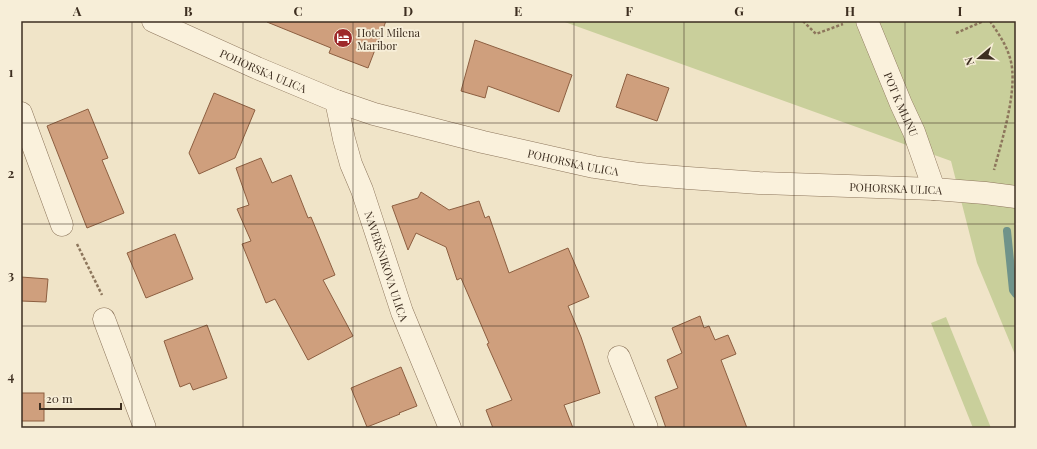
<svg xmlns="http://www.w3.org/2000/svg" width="1037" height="449" font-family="'Playfair Display',serif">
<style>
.green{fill:#c9cf9b}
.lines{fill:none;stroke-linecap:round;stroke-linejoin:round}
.stream{stroke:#6f938a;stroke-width:8}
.building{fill:#cf9f7d;stroke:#8d5f41}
.street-casing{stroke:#8d765c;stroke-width:23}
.path{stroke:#8d765c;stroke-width:2.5;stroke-dasharray:3 2;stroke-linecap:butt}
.street{stroke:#faf1dc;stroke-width:22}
.grid{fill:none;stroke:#3d2e20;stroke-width:1;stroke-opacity:0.55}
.labels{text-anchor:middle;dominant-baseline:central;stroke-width:3.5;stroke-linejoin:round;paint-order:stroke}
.poi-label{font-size:11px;fill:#3d2e20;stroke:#f7eed8;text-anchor:start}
.street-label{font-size:11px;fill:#3d2e20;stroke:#f7eed8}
.neatline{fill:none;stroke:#3d2e20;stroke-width:1.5}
.grid-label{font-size:13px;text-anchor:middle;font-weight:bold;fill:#3d2e20}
</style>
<rect width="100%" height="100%" fill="#f0e4c8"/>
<!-- green -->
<g class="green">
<path d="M562,21H1016V357L977,263L951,161Z"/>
<path d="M946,317L991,428H973L931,323Z"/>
</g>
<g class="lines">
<!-- stream -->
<path class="stream" d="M1007,231L1013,290L1016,294"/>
</g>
<!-- building -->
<g class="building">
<path d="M267,21H386L368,68L329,53L331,48L267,22Z"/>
<path d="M475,40L572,75L559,112L488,86L485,98L461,91Z"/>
<path d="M627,74L669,88L657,121L616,107Z"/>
<path d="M214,93L255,110L235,158L199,174L189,153Z"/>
<path d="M88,109L108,158L102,160L124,213L87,228L47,126Z"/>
<path d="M261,158L272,183L291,175L308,218L311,217L335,275L323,280L353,336L308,360L275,299L266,303L242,244L251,241L237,209L249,205L236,168Z"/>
<path d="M421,192L449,210L479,201L485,218L489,216L509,273L568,248L589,297L568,306L581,337L600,393L564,405L573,428H493L486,410L512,400L487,344L489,343L461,278L457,280L446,247L416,233L408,250L392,206L418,198Z"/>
<path d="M175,234L193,279L146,298L127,253Z"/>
<path d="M21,277L48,279L46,302L21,301Z"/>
<path d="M700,316L704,328L709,326L715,340L728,335L736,354L721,360L747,428H666L655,397L678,388L667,360L682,353L672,328Z"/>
<path d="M207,325L227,378L193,390L190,383L180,387L164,341Z"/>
<path d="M401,367L417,406L399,413L400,414L367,427L351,388Z"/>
<rect x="21" y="393" width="23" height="28"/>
</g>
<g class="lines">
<defs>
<g id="street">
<path id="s1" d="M153,21L257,68L336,101L374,114L483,142L594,167L640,174L688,178L759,183L934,189L985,193L1016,197"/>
<path id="s2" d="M867,21L901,104L914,132L934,189"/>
<path id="s3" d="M336,101L344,139L351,164L362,190L402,312L450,428"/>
<path d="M21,113L62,225"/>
<path d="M104,319L145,428"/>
<path d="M619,357L647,428"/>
</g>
</defs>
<!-- street casing -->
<use href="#street" class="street-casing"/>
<!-- path -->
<g class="path">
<path d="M803,21L816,34L843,24"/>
<path d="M990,21C998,33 1006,44 1010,58C1019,87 1002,140 994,170"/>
<path d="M956,33L984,21"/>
<path d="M77,244L102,295"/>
</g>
<!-- street -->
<use href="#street" class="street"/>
</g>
<!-- grid -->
<path class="grid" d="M132,21V428M243,21V428M353,21V428M463,21V428M574,21V428M684,21V428M794,21V428M905,21V428M21,123H1016M21,224H1016M21,326H1016"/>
<!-- icons -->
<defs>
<symbol id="hotel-disc" viewBox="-11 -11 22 22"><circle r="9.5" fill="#9e2a2b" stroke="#f7eed8"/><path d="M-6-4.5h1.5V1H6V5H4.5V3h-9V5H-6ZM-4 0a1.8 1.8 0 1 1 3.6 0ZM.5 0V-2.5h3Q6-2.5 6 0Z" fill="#fff"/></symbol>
</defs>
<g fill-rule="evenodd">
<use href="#hotel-disc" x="332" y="27" width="22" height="22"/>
</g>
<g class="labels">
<!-- poi labels -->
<g class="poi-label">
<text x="357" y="32">Hotel Milena<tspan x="357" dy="13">Maribor</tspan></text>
</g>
<!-- street labels -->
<g class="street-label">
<text stroke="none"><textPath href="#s1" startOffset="121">POHORSKA ULICA</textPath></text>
<text stroke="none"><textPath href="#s2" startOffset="90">POT K MLINU</textPath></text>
<text stroke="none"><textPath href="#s1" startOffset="445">POHORSKA ULICA</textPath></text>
<text stroke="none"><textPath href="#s1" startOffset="769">POHORSKA ULICA</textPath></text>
<text stroke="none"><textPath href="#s3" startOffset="173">NAVERŠNIKOVA ULICA</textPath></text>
</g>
</g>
<!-- border -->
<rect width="1037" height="449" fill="none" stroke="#f7eed8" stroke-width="44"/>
<!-- north arrow -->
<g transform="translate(979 58) rotate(251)" stroke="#f7eed8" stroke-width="3" paint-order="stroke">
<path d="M0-3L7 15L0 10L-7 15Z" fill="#3d2e20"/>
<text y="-6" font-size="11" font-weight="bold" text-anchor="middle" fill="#3d2e20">N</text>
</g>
<!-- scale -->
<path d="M40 403v6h81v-6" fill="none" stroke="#3d2e20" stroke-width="2"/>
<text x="46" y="403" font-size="12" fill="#3d2e20" stroke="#f7eed8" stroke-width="3" paint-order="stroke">20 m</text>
<rect x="22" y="22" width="993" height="405" class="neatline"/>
<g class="grid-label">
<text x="77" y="16">A</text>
<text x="188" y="16">B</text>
<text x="298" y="16">C</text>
<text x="408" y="16">D</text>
<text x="518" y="16">E</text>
<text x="629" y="16">F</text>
<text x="739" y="16">G</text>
<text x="850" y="16">H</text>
<text x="960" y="16">I</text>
<text x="11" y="77">1</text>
<text x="11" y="178">2</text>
<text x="11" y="280">3</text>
<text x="11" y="381">4</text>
</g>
</svg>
